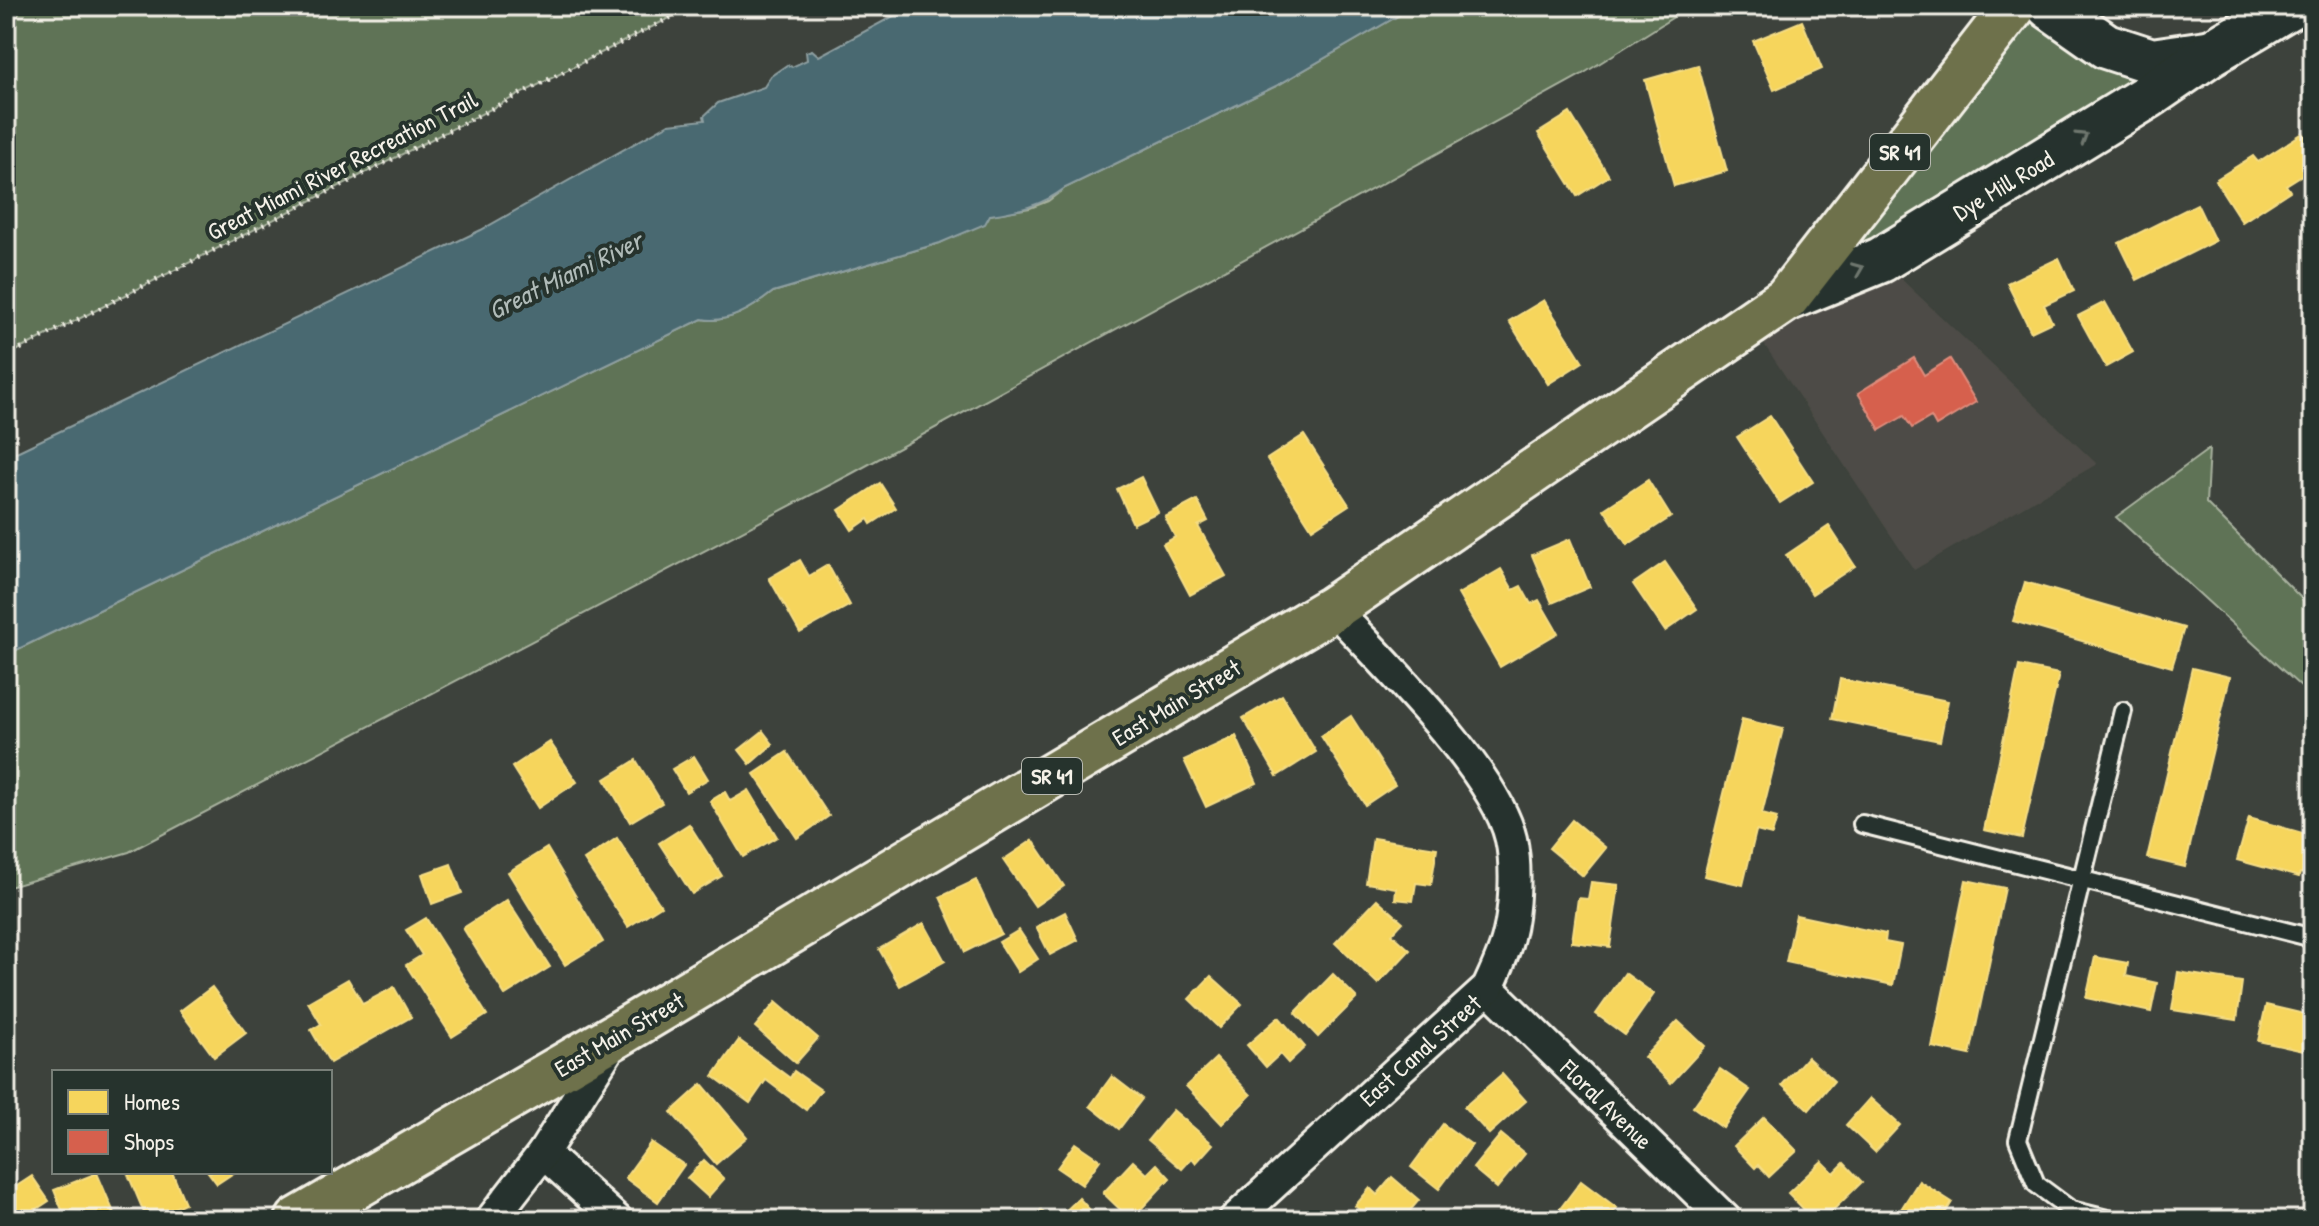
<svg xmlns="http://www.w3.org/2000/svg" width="2319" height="1226" font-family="'Patrick Hand',sans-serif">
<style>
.built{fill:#4d4c46}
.green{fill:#5e7356;stroke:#a9b29f;stroke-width:2}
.water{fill:#4a6971;stroke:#8e9fa1;stroke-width:2}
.homes{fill:#f6d55c;stroke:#f5dd86;stroke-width:2}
.shops{fill:#d6604d;stroke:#df8c7c;stroke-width:2}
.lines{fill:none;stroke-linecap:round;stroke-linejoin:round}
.lane-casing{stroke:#f4f1e8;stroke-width:22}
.street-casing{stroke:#f4f1e8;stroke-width:36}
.secondary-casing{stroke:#f4f1e8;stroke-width:50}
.primary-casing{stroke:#f4f1e8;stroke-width:50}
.path{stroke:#f4f1e8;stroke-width:5;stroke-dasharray:2 6;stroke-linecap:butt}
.lane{stroke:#26332d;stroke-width:16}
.street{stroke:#26332d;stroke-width:30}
.secondary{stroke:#26332d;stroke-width:44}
.primary{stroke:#6e714b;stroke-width:44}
.oneway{stroke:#6e766e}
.labels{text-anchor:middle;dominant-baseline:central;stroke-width:8;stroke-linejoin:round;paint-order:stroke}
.shield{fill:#26332d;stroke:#b6b8b0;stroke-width:2}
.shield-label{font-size:22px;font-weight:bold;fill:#f4f1e8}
.street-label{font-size:24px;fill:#f4f1e8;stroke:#26332d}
.water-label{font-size:26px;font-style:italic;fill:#b0bbb8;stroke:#26332d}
</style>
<rect width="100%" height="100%" fill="#3d423c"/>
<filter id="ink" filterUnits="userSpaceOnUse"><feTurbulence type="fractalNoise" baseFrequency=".0125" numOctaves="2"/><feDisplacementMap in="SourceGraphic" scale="16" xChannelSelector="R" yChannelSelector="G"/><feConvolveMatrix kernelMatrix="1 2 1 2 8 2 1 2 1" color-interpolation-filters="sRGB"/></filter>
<g filter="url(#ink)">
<!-- built -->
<path class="built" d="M1881,260L2097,464L1914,570L1750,323Z"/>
<!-- green -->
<g class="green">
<path d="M6,6H693L6,356Z"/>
<path d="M1415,6H1691L1581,75L851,474L129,852L6,888V655L702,319C728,324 753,308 773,292L940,243L990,215L1030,208L1048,201L1065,188L1278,85Z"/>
<path d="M2014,6L2106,46L2211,53L1786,299Z"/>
<path d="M2209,449L2206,503L2313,610V698L2116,517Z"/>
</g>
<!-- water -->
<path class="water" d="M912,6H1415L1278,85L1065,188C1041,206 1019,211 990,215L985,224L940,243L773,292C753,308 728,324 702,319L6,655V457L481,230L669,124L705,120L704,116L718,103L764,87L771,76L787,65L792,67L807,60L806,52L812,50L819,56Z"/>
<!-- homes -->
<g class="homes">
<path d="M1802,21L1822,69L1774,90L1753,41Z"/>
<path d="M1698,65L1727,171L1674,186L1645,80Z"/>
<path d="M1570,113L1609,176L1577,196L1538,133Z"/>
<path d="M2303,133L2313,149V168L2286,185L2290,191L2242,222L2215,180L2253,156L2258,162Z"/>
<path d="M2197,204L2215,241L2137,280L2119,243Z"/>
<path d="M2059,258L2074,291L2044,305L2052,322L2031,332L2007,283Z"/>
<path d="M1544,300L1583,362L1548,384L1509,321Z"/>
<path d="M2105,302L2133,352L2106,367L2078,316Z"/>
<path d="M1770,416L1813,482L1780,503L1737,437Z"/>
<path d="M1304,435L1349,505L1312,529L1267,459Z"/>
<path d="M1141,477L1158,512L1133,524L1117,489Z"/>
<path d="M1648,480L1671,517L1627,545L1604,509Z"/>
<path d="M880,483L896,508L871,524L868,519L852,530L839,510Z"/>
<path d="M1197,500L1208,521L1198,526L1226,576L1190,595L1163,544L1175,537L1165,517Z"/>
<path d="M1829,526L1855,566L1812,594L1786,555Z"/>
<path d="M1570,539L1590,587L1552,603L1532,555Z"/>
<path d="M800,560L809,576L828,565L850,605L800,633L769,578Z"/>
<path d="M1665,562L1697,609L1665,631L1633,584Z"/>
<path d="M1501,569L1513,590L1521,586L1531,604L1539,600L1558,633L1500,667L1458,594Z"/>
<path d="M2025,582L2184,628L2172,667L2013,621Z"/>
<path d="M2019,666L2059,674L2022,838L1984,830Z"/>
<path d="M2192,668L2230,677L2185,867L2147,858Z"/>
<path d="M1840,679L1948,701L1940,741L1832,719Z"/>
<path d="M1282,695L1316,752L1277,776L1243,718Z"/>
<path d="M1351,716L1395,785L1365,805L1321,736Z"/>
<path d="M1742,719L1783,729L1762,814L1777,818L1772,835L1756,831L1743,885L1704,876Z"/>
<path d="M763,731L773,744L750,764L739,750Z"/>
<path d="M1236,736L1257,783L1206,807L1184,760Z"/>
<path d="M550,742L577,782L538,808L512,767Z"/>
<path d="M787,752L829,816L797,838L754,774Z"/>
<path d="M694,756L708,779L686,792L672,769Z"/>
<path d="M636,760L662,803L630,822L605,779Z"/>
<path d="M749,790L777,837L743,857L710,801L725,792L730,801Z"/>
<path d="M2249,818L2313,836V876L2300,873L2299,877L2237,860Z"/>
<path d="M1572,820L1606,848L1583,876L1549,848Z"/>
<path d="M689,824L722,876L692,894L659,843Z"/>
<path d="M617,838L661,906L628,927L584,860Z"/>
<path d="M1373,838L1437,848L1431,885L1416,883L1413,901L1395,899L1396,888L1366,883Z"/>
<path d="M1033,840L1064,886L1035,906L1003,860Z"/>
<path d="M547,848L603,942L565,965L508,872Z"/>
<path d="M451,864L462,893L432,904L422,874Z"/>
<path d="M976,880L1001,934L965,952L940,897Z"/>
<path d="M1966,880L2005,888L1970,1055L1932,1047Z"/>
<path d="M1591,882L1619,885L1610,947L1572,942L1578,898L1588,899Z"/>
<path d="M1377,899L1403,922L1392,934L1410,950L1378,984L1335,943Z"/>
<path d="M507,900L550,967L505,995L463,928Z"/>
<path d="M1065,912L1078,940L1050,955L1036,927Z"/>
<path d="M1796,915L1886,934L1885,942L1901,945L1893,985L1786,962Z"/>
<path d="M426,918L487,1015L452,1037L406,965L422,955L406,930Z"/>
<path d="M924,923L945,961L900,986L879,949Z"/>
<path d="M1019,930L1038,959L1018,972L999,942Z"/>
<path d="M2095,957L2128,963L2126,976L2157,983L2151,1012L2086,998Z"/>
<path d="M2178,972L2242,982L2237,1020L2172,1010Z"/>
<path d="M1625,973L1654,994L1625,1035L1596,1014Z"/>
<path d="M1333,974L1357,998L1318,1037L1295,1013Z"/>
<path d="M1211,976L1242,1004L1219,1028L1189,999Z"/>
<path d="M348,979L363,1004L394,987L411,1017L330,1063L311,1030L321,1024L308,1002Z"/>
<path d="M212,987L246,1033L214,1057L180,1011Z"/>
<path d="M776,1002L818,1038L796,1063L755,1027Z"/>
<path d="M2266,1005L2313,1016V1053L2258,1041Z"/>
<path d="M1279,1017L1305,1047L1288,1063L1280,1054L1266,1067L1247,1045Z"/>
<path d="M1678,1021L1705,1046L1671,1083L1644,1057Z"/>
<path d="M739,1040L790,1078L794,1071L821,1090L806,1110L766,1080L750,1103L713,1076Z"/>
<path d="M1807,1057L1834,1081L1809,1110L1782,1085Z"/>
<path d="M1216,1058L1251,1095L1222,1124L1186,1086Z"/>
<path d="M1720,1069L1750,1090L1723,1128L1693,1107Z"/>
<path d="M1502,1074L1526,1101L1489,1134L1464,1107Z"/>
<path d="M1112,1076L1142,1099L1119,1129L1090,1106Z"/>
<path d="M702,1084L747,1137L716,1164L671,1112Z"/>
<path d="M1870,1098L1900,1125L1875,1152L1846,1125Z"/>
<path d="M1173,1110L1213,1144L1196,1163L1192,1158L1182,1169L1148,1140Z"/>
<path d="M1764,1117L1797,1151L1769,1177L1758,1165L1755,1168L1734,1146Z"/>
<path d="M1443,1124L1472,1145L1439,1189L1411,1167Z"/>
<path d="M1501,1134L1525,1154L1497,1188L1473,1168Z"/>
<path d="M651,1142L684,1165L658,1202L625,1178Z"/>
<path d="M1075,1143L1100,1160L1082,1185L1057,1168Z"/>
<path d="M704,1160L724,1179L708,1197L687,1178Z"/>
<path d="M1133,1161L1147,1174L1157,1164L1170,1178L1131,1220L1103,1193Z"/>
<path d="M1822,1161L1834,1173L1844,1163L1862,1182L1823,1220H1814L1788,1193Z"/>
<path d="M127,1172H172L185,1203L147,1220Z"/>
<path d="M208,1172H235L217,1184Z"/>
<path d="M97,1173L117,1220H66L54,1190Z"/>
<path d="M32,1176L49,1201L34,1211L40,1220H6V1193Z"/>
<path d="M1392,1177L1419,1200L1402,1220H1371L1355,1206L1370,1188L1377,1195Z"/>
<path d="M1581,1181L1617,1208L1608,1220H1564L1556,1214Z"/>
<path d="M1919,1181L1952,1202L1941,1220H1894Z"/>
<path d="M1079,1198L1099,1220H1056Z"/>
<path d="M1041,1210L1050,1220H1031Z"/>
<path d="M1857,1211L1867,1220H1850Z"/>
</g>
<!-- shops -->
<path class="shops" d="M1914,358L1924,375L1950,359L1976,402L1936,426L1931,417L1912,428L1904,416L1880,430L1858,393Z"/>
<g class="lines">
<defs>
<g id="lane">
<path d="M1862,824L2305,936L2313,942"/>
<path d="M2111,1220L2071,1210L2036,1184L2018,1140L2123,711"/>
<path d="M2311,1220L2313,1213"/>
</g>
<g id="street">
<path d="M1488,988L1726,1220"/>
<path d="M543,1153L617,1220"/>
<path d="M491,1220L543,1153L614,1040"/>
<path d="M1234,1220L1488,988C1495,972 1504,954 1508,937C1515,910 1517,866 1511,839C1495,770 1383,663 1333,608"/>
</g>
<g id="secondary">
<path d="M2049,6L2106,46L2152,61L2207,53"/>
<path d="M1786,299L1881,260L2150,95L2211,53L2290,6"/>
</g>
<path id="primary" d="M298,1220L617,1035L1333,608L1786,299L2014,6"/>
</defs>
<!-- lane casing -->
<use href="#lane" class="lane-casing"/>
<!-- street casing -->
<use href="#street" class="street-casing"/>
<!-- secondary casing -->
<use href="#secondary" class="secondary-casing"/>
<!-- primary casing -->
<use href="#primary" class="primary-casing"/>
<!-- path -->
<path class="path" d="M6,356L693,6"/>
<!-- lane -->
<use href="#lane" class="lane"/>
<!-- street -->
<use href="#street" class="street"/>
<!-- secondary -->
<use href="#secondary" class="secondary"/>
<!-- primary -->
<use href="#primary" class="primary"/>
</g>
<!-- one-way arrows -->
<defs><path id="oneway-chevron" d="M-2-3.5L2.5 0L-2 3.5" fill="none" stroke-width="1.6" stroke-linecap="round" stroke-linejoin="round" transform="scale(2)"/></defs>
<g class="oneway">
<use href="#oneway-chevron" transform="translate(2082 137) rotate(-31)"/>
<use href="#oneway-chevron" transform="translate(1858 269) rotate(-22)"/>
</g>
</g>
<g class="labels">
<!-- shield labels -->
<g class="shield">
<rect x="1870" y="134" width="60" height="36" rx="6"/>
<rect x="1022" y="758" width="60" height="36" rx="6"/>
</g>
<g class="shield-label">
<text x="1900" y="152">SR 41</text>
<text x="1052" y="776">SR 41</text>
</g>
<!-- street labels -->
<g class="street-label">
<text transform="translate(342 165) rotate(-27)">Great Miami River Recreation Trail</text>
<text transform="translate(2003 185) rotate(-31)">Dye Mill Road</text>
<text transform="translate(1176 702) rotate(-31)">East Main Street</text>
<text transform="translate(619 1034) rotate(-30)">East Main Street</text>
<text transform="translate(1420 1050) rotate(-42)">East Canal Street</text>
<text transform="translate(1607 1104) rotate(44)">Floral Avenue</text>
</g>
<!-- water labels -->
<g class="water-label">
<text transform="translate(565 275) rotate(-26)">Great Miami River</text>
</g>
</g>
<!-- margin -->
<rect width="2319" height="1226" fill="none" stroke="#26332d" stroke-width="32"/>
<rect x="16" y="16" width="2287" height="1194" fill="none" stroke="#f4f1e8" stroke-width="3" filter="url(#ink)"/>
<!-- legend -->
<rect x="52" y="1070" width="280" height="104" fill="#26332d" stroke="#787f78" stroke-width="2"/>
<rect x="68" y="1090" width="40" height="24" fill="#f6d55c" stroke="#787f78" stroke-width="2"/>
<text x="124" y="1110" font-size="24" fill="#f4f1e8">Homes</text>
<rect x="68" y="1130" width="40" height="24" fill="#d6604d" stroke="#787f78" stroke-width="2"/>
<text x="124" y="1150" font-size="24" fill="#f4f1e8">Shops</text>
</svg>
